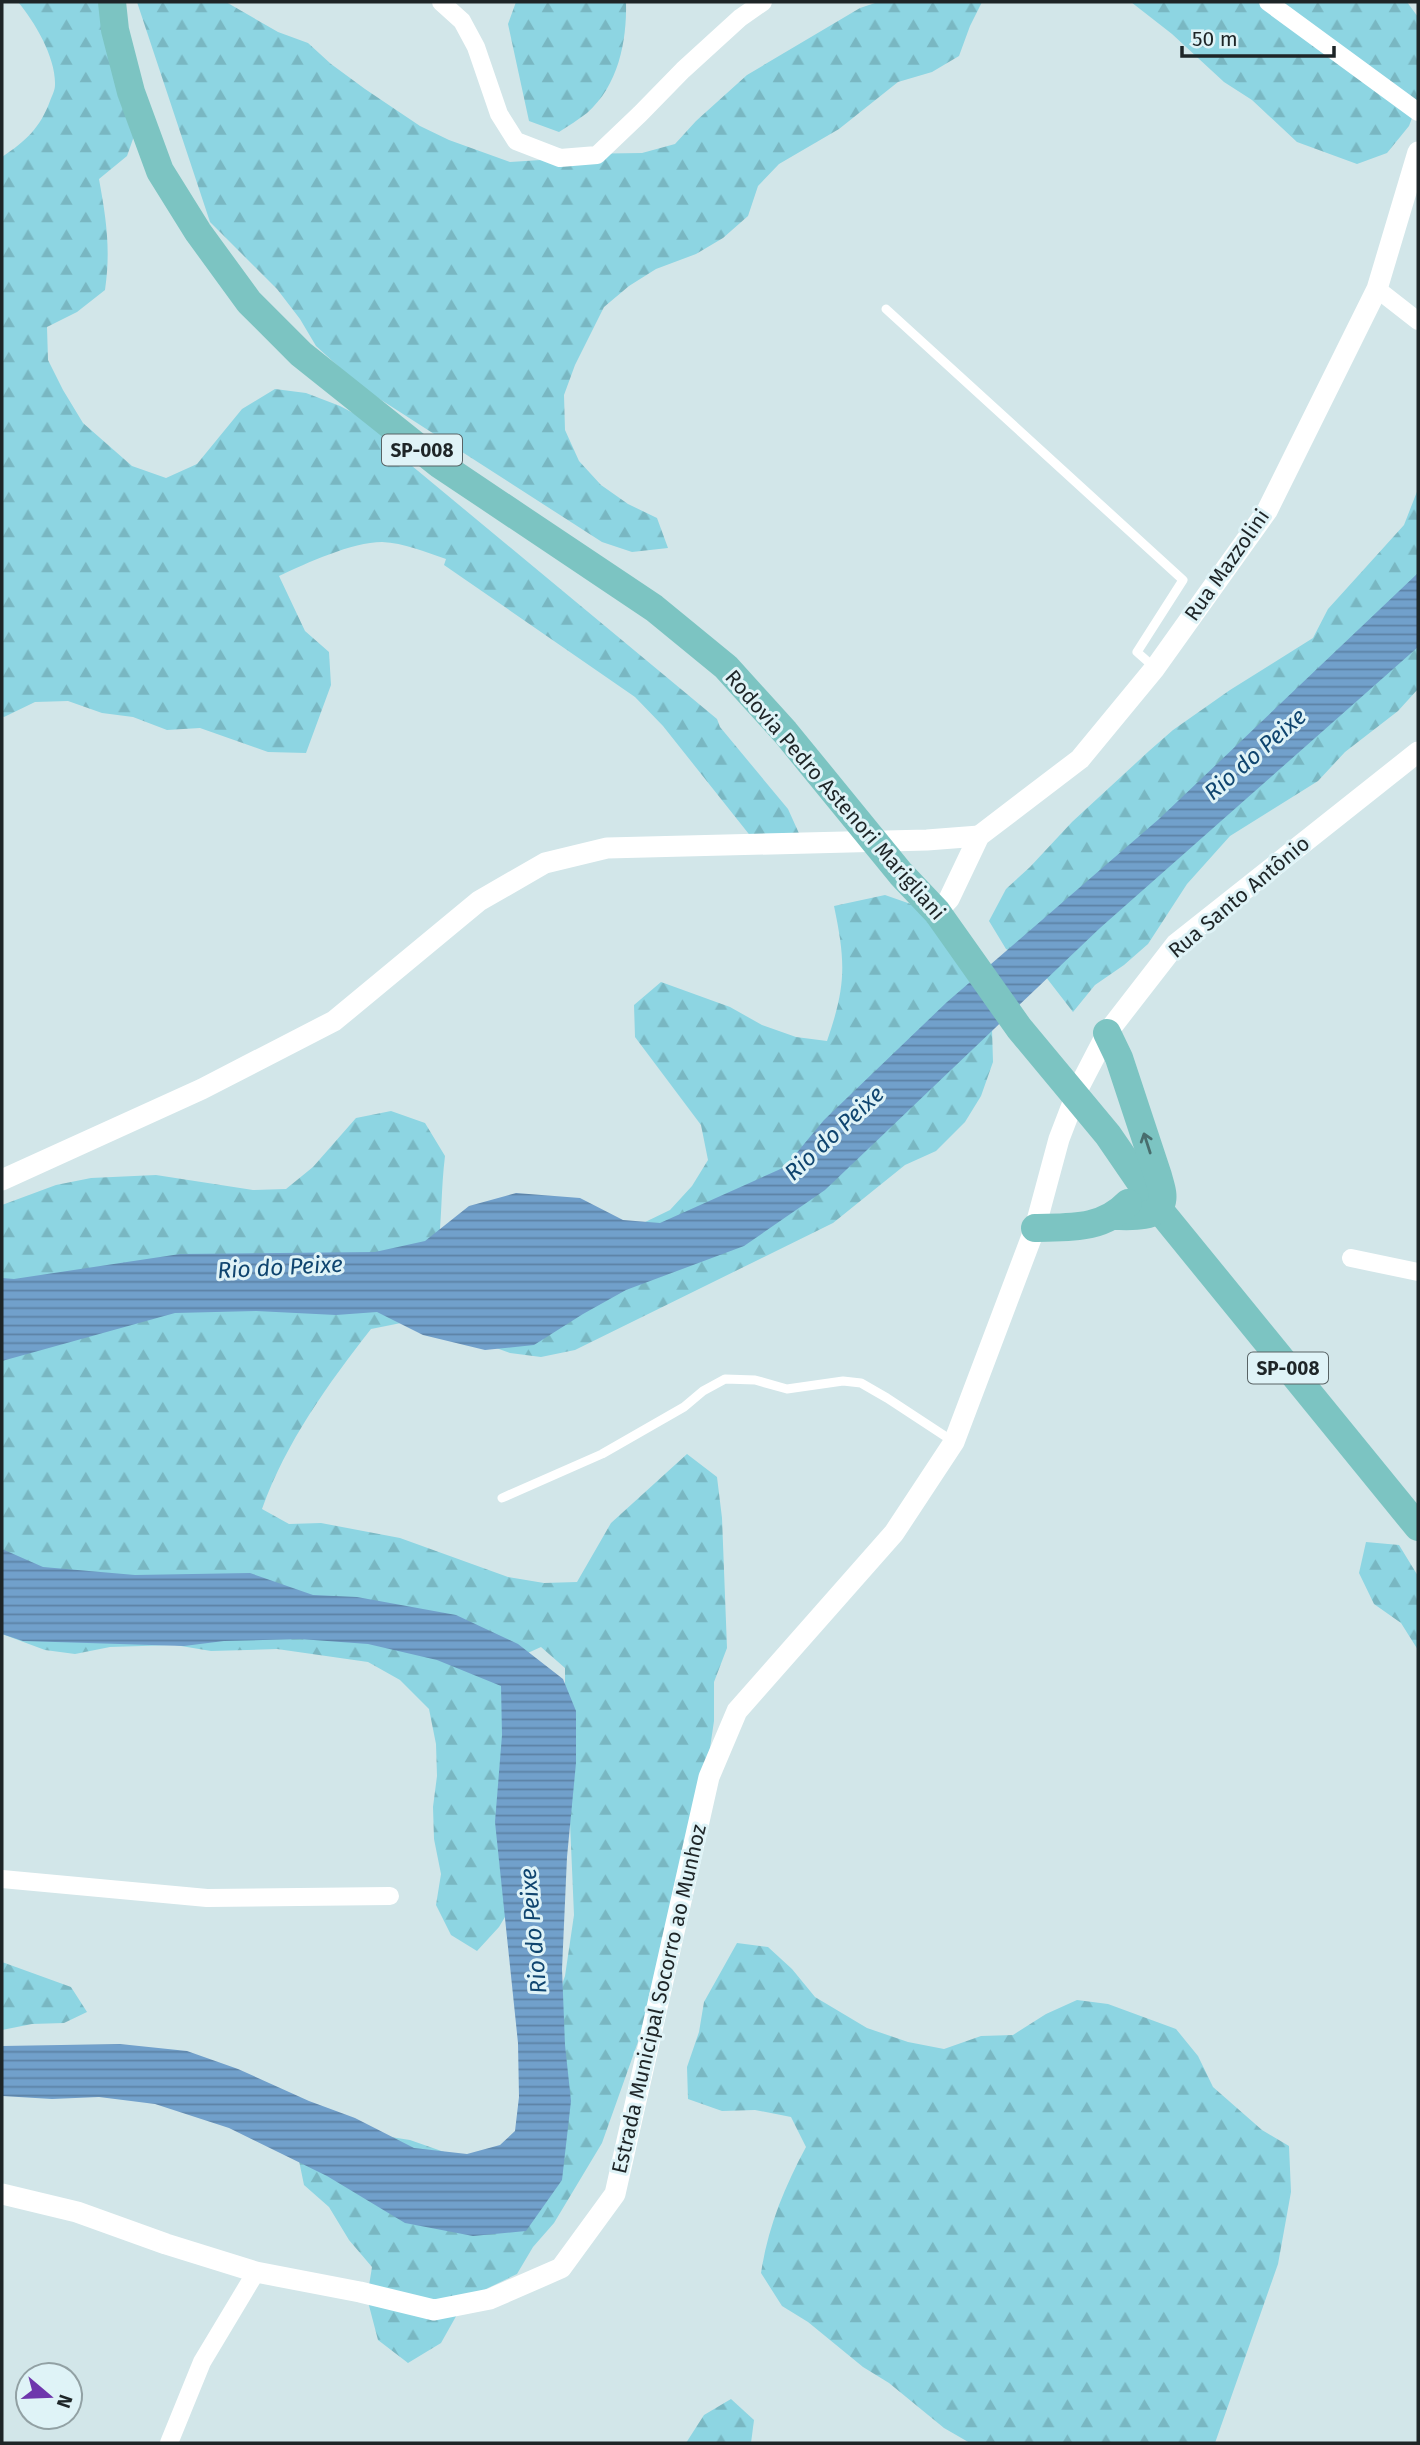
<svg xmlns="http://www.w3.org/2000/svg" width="1420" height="2445" font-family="'Fira Sans',sans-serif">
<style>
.forest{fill:url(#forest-firs)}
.water{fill:url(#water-rules)}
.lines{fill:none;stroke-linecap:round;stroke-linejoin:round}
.service{stroke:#fff;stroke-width:9}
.minor{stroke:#fff;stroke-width:18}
.tertiary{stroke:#fff;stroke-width:21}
.primary{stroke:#7cc4c2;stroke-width:28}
.oneway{stroke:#486d6d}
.labels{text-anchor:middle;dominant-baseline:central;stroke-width:6;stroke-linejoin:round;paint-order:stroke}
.shield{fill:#dff3f7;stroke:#586365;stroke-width:2}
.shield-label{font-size:19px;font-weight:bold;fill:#1e2527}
.street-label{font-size:21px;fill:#1e2527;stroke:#dff3f7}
.water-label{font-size:23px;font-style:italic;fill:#0f456f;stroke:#dff3f7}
</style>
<defs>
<pattern id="forest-firs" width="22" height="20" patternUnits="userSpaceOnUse" patternTransform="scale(1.75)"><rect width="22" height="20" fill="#8dd5e2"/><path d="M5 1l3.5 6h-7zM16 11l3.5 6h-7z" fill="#79b7c2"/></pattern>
<pattern id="water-rules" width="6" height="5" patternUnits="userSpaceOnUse" patternTransform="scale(1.75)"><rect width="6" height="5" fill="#71a0cb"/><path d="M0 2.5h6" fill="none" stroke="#5c82a5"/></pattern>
</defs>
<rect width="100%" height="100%" fill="#d2e6e9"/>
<!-- forest -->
<g class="forest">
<path d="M18,2H98L110,22L139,122L127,156L99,179C106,218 111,249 105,290L77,312L47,327L48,360L63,390L83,423L132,466L166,478L197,464L242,409L275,389L306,393L340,406L372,423L394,451L717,719L720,727L788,809L802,840L756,843L663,726L635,697L444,565L446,559C425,552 404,543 382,542C352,542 307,563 279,576L305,631L329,652L331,685L306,753L268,752L200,728L167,730L133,717L102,713L68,701L35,702L4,717L2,716V157C26,141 40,128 50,101C52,96 55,90 55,85C56,58 35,22 18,2Z"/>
<path d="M137,2H226L278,32L308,43L331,64L365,89L420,126L449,140L510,162L541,160L573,154L642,153L675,144L696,121L747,75L860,8L878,2H982L970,26L959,56L932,72L898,82L839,129L779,164L758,186L748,216L723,238L696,254L656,269L629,286L604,307L575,365L564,395L565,430L579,461L601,485L628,504L657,518L668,548L632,552L602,542L361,387L316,346L300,319L277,289L210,222Z"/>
<path d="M516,2H626C627,42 618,86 587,113C578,120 568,126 559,132L529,121L508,24Z"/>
<path d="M1131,2H1407L1418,17V102L1409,126L1387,153L1357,164L1297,142L1252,100L1224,82L1172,34Z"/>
<path d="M1418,489V689L1398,711L1345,752L1318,781L1230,836L1187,884L1148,944L1124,965L1095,985L1073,1012L1035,963L1006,949L989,921L1006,889L1030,867L1072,822L1149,751L1173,730L1230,690L1313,638L1328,609L1404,525Z"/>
<path d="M885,895L925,909L948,937L992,1029L993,1062L981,1096L965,1122L936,1151L905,1165L833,1223L575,1350L541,1357L510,1353L436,1326L406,1322L371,1329C328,1384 286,1442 262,1509L289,1524L321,1523L400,1538L508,1577L544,1583L577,1582L611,1523L687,1454L717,1477L722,1518L727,1648L714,1682V1721L687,1904L602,2143L554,2223L533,2247L517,2274L486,2289L459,2311L441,2343L408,2363L378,2340L367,2298L372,2267L349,2240L329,2207L304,2185L297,2151L319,2126L410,2140L450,2154L511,2163L553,2010L565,1976L574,1915L565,1706V1668L541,1647L510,1661L515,1900L499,1927L477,1951L451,1935L436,1905L441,1874L434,1839L433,1807L437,1776L436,1744L429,1709L400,1680L368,1662L277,1649L211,1651L175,1645L110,1647L75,1654L45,1650L2,1634V1205L56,1185L91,1178L156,1175L253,1190L286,1189L313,1167L356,1118L391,1111L425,1123L445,1156C441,1188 442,1218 438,1250L639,1225L670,1210L692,1186L708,1160L701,1125L635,1037L634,1005L661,982L730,1007L762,1025L796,1037L827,1041C846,986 846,963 834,906Z"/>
<path d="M1366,1542L1399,1545L1418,1576V1650L1401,1623L1374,1604L1359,1573Z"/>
<path d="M737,1943L768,1947L792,1969L815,1997L867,2028L908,2042L944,2049L981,2036L1013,2035L1046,2014L1077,2000L1108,2004L1176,2029L1198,2056L1213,2087L1262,2130L1289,2146L1291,2192L1278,2264L1215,2443H970L944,2428L889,2383L863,2367L808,2322L782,2306L761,2273C768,2227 784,2188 806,2147L791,2117L755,2110L722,2111L688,2099L687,2067L699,2032L704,2002Z"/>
<path d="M2,1962L71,1987L87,2012L64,2023L32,2024L2,2030Z"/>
<path d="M731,2399L754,2420L751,2443H686L704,2415Z"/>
</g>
<!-- water -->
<g class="water">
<path d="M1418,573V647L1100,928L825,1190L744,1246L626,1290L583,1314L534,1345L485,1350L423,1335L377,1312L336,1315L256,1311L175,1313L2,1361V1278L14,1279L180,1254L375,1252L425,1241L469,1206L516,1193L580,1198L623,1220L660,1223L785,1167L824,1120L947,1002L1159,819Z"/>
<path d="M2,1549L43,1567L135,1575L250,1573L313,1595L357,1597L456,1615L518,1644L563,1679L576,1711V1763L567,1857L562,1969L565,2045L571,2101L562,2180L526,2231L473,2236L405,2223L327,2176L229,2128L155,2104L99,2097L52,2099L2,2096V2046L120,2044L187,2051L238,2069L309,2101L355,2118L414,2148L467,2154L500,2145L515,2131L519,2097L518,2043L495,1822L502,1735L501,1686L437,1660L368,1644L300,1639L224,1641L184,1646L23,1641L2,1634Z"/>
</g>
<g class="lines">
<!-- service -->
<g class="service">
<path d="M886,309L1183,580L1137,652L1155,668"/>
<path d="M502,1498L602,1454L684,1407L703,1391L725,1379L755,1380L787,1389L843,1381L861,1383L887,1398L954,1442"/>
</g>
<!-- minor -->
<g class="minor">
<path d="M441,2L462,21L476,47L499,114L516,141L560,158L597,155L640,114L683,70L740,18L763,2"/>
<path d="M1268,2L1418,112"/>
<path d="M1377,289L1418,321"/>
<path d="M1351,1258L1418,1272"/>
<path d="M2,1879L207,1898L390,1896"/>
<path d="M169,2443L202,2362L256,2272"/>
</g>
<!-- tertiary -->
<g class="tertiary">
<path d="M937,912L949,899L979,836L1080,759L1155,668L1267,511L1377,289L1418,152"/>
<path d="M2,1180L202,1089L334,1021L479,901L545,863L607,848L927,840L979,836"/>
<path d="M2,2194L77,2212L166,2244L256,2272L360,2292L434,2310L490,2299L561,2268L615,2194L709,1777L737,1711L894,1533L954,1442L1035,1228L1059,1139L1079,1087L1107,1033L1176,944L1418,752"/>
</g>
<!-- primary -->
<g class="primary">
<path d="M112,2L115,30L131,92L160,171L198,232L249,302L301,354L439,464L654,608L726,667L785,732L901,874L937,912L1019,1028L1108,1135L1158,1208L1418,1527"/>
<path d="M1107,1033L1119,1058L1158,1176C1160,1184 1165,1196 1161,1204C1155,1219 1127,1216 1114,1216"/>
<path d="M1035,1228C1070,1227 1102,1230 1128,1203"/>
</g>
</g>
<!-- one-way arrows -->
<defs><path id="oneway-shaft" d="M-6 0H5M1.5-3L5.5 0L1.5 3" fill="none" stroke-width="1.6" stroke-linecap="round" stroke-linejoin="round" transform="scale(1.75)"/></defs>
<use class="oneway" href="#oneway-shaft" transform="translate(1147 1143) rotate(-108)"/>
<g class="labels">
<!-- shield labels -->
<g class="shield">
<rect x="382" y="434.5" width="80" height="31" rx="5"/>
<rect x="1248" y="1352.5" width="80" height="31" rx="5"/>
</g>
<g class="shield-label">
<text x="422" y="450">SP-008</text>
<text x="1288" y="1368">SP-008</text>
</g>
<!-- street labels -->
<g class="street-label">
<text transform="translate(1227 565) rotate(-55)">Rua Mazzolini</text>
<text transform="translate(835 795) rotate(49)">Rodovia Pedro Astenori Marigliani</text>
<text transform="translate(1239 897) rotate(-40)">Rua Santo Antônio</text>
<text transform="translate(659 1999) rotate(-77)">Estrada Municipal Socorro ao Munhoz</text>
</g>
<!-- water labels -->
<g class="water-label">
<text transform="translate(1255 754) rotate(-41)">Rio do Peixe</text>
<text transform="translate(834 1133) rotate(-43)">Rio do Peixe</text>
<text transform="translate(280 1267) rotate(-3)">Rio do Peixe</text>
<text transform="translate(533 1931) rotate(-95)">Rio do Peixe</text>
</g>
</g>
<!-- border -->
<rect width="1420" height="2445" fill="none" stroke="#1e2527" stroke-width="7"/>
<!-- north arrow -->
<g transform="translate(49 2396) rotate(109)"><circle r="33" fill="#dff3f7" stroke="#92a1a4" stroke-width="2"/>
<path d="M0-5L12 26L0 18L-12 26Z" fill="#6e36ac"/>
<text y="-10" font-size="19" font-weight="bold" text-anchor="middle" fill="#1e2527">N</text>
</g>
<!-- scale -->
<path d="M1182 46v10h152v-10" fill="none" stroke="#1e2527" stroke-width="3.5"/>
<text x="1192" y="46" font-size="21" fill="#1e2527" stroke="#dff3f7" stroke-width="5" paint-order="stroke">50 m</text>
</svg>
